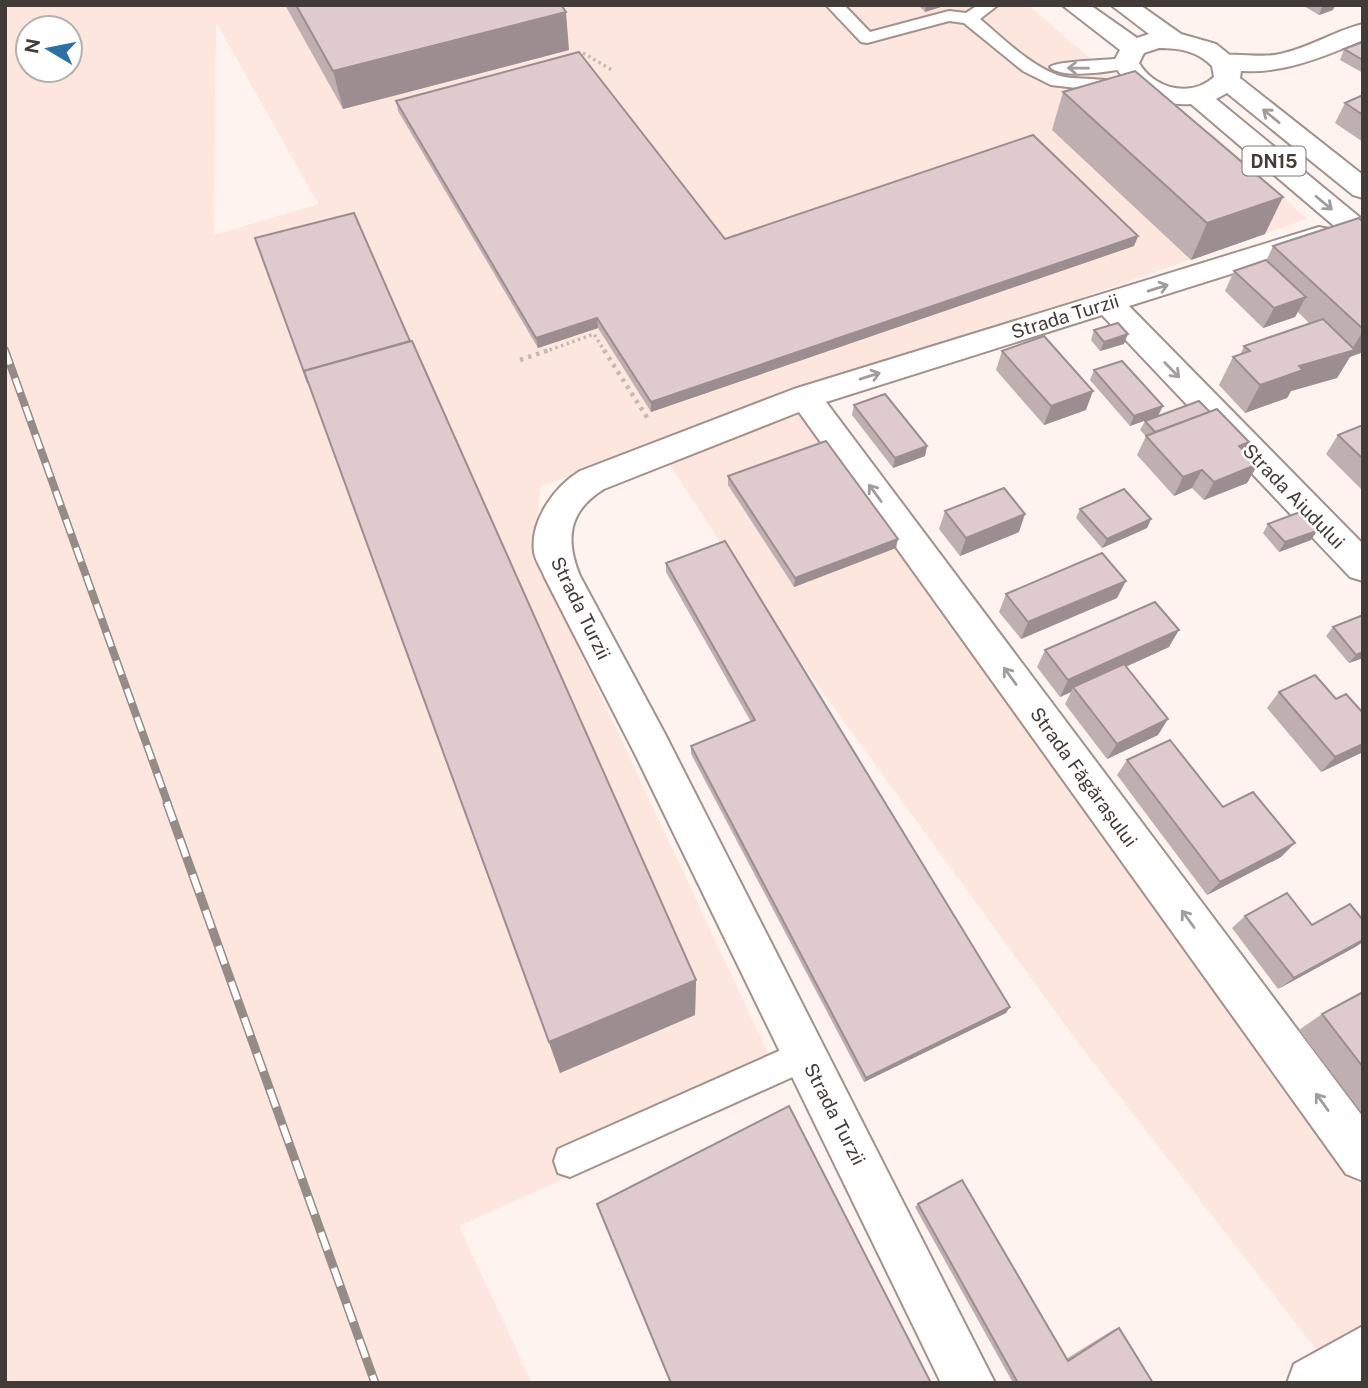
<svg xmlns="http://www.w3.org/2000/svg" width="1368" height="1388" font-family="'Public Sans',sans-serif">
<style>
.built{fill:#fce6de;fill-rule:evenodd}
.lines{fill:none;stroke-linecap:round;stroke-linejoin:round}
.lane-casing{stroke:#a3918b;stroke-width:4}
.street-casing{stroke:#a3918b;stroke-width:4}
.primary-casing{stroke:#a3918b;stroke-width:4}
.path-far1{stroke:#c3bab5;stroke-width:3.5;stroke-dasharray:2.5 3.5;stroke-linecap:butt}
.path{stroke:#c3bab5;stroke-width:4.5;stroke-dasharray:3.5 5;stroke-linecap:butt}
.lane{fill:#fff;fill-rule:evenodd}
.street{fill:#fff;fill-rule:evenodd}
.primary{fill:#fff;fill-rule:evenodd}
.rail-far1-casing{stroke:#958c88;stroke-width:8}
.rail-casing{stroke:#958c88;stroke-width:9}
.rail-far1{stroke:#fff;stroke-width:5;stroke-dasharray:15;stroke-linecap:butt}
.rail{stroke:#fff;stroke-width:6;stroke-dasharray:19;stroke-linecap:butt}
.wall{fill:#c0afb0}
.shaded-wall{fill:#9c8e90}
.building{fill:#dfcbcd;stroke:#9c8e90;stroke-width:2}
.oneway{stroke:#a09d9c}
.labels{text-anchor:middle;dominant-baseline:central;stroke-width:5;stroke-linejoin:round;paint-order:stroke}
.shield{fill:#fff;stroke:#7b7674;stroke-width:2}
.shield-label{font-size:18px;font-weight:bold;fill:#423b38}
.street-label{font-size:19px;fill:#423b38;stroke:#fff}
</style>
<rect width="100%" height="100%" fill="#fef3ee"/>
<!-- built -->
<path class="built" d="M5,5H1028L1160,118L1213,134L1307,219L794,398L1363,1190V1383H1342L1082,1048L786,642L657,446L541,486L533,551L781,1081L459,1226L532,1383H5ZM216,22L318,204L214,235ZM28,28H70V70H28Z"/>
<g class="lines">
<defs>
<g id="lane">
<path d="M826,5H844L870,32L949,11L966,13L978,5H998L980,19C1004,39 1030,66 1060,76C1077,81 1118,76 1129,88L1120,93L1051,85L1023,71L964,23L949,21L867,43L861,42Z"/>
<path d="M1126,58L1132,59L1135,63L1132,67C1115,71 1062,80 1050,67C1056,61 1112,60 1126,58Z"/>
<path d="M806,1039L817,1044L822,1055L817,1066L570,1177L558,1173L554,1161L558,1149Z"/>
</g>
<g id="street">
<path d="M1363,24V40C1315,61 1267,80 1215,67L1211,62L1215,57C1236,51 1258,59 1280,54C1309,48 1334,31 1363,24Z"/>
<path d="M1319,227L1329,229L1334,236L1329,243L1129,306L1363,544V581L1350,577L1102,315L826,402L1363,1117V1181L1346,1174L799,412L604,489C568,511 565,540 580,576L665,734L995,1383H941L637,758L545,578C542,570 535,560 534,552C530,520 555,486 580,471L794,389Z"/>
<path d="M1363,1326V1382L1287,1383L1294,1364Z"/>
</g>
<path id="primary" d="M1062,5H1090L1137,38L1149,34L1111,5H1140L1181,34L1216,44L1231,56L1241,71L1240,78L1363,175V198L1353,195L1227,93L1216,99L1363,220V244L1353,242L1191,104C1157,106 1130,93 1113,63L1120,50ZM1159,48C1180,48 1197,51 1212,66L1214,77C1191,98 1154,89 1139,63L1144,53Z"/>
</defs>
<!-- lane casing -->
<use href="#lane" class="lane-casing"/>
<!-- street casing -->
<use href="#street" class="street-casing"/>
<!-- primary casing -->
<use href="#primary" class="primary-casing"/>
<!-- path-far1 -->
<g class="path-far1">
<path d="M583,53L612,70"/>
<path d="M544,352L594,334L605,352"/>
</g>
<!-- path -->
<g class="path">
<path d="M604,350L648,419"/>
<path d="M520,360L549,350"/>
</g>
<!-- lane -->
<use href="#lane" class="lane"/>
<!-- street -->
<use href="#street" class="street"/>
<!-- primary -->
<use href="#primary" class="primary"/>
<defs>
<path id="rail-far1" d="M5,350L168,804"/>
<path id="rail" d="M167,803L375,1383"/>
</defs>
<!-- rail-far1 casing -->
<use href="#rail-far1" class="rail-far1-casing"/>
<!-- rail casing -->
<use href="#rail" class="rail-casing"/>
<!-- rail-far1 -->
<use href="#rail-far1" class="rail-far1"/>
<!-- rail -->
<use href="#rail" class="rail"/>
</g>
<!-- wall -->
<g class="wall">
<path d="M285,5H561L569,50L343,109Z"/>
<path d="M918,5H947L925,12Z"/>
<path d="M1302,5H1335L1333,10L1319,15Z"/>
<path d="M1363,42V73L1340,60L1344,49Z"/>
<path d="M1063,92L1265,234L1191,260L1052,130Z"/>
<path d="M1363,95V142L1335,123L1345,103Z"/>
<path d="M396,101L725,239L1138,236L1134,246L651,412L598,328L538,348L398,111Z"/>
<path d="M1363,222V352L1350,357L1337,378L1291,391L1287,398L1245,413L1219,385L1233,357L1240,355L1244,346L1310,324L1298,312L1295,317L1263,328L1225,291L1234,271L1266,261L1273,246Z"/>
<path d="M255,238L410,341L696,980L695,1015L560,1073Z"/>
<path d="M1094,330L1124,344L1100,351L1091,340Z"/>
<path d="M1002,351L1086,410L1044,425L996,370Z"/>
<path d="M1094,370L1158,416L1210,412L1249,442L1244,450L1258,464L1247,483L1204,500L1192,488L1174,496L1137,455L1146,436L1140,430L1145,421L1153,417L1130,426L1090,380Z"/>
<path d="M854,405L927,446L925,456L893,468L852,415Z"/>
<path d="M1363,425V491L1326,454L1338,435Z"/>
<path d="M728,476L896,548L794,587L728,485Z"/>
<path d="M1080,509L1151,519L1147,528L1102,548L1076,518Z"/>
<path d="M945,511L1019,532L960,556L939,529Z"/>
<path d="M1268,524L1317,531L1311,540L1279,552L1263,533Z"/>
<path d="M666,563L1006,1013L864,1082L691,754V746L751,722L666,572Z"/>
<path d="M1006,594L1117,598L1021,639L999,612Z"/>
<path d="M1333,627L1363,658L1349,663L1326,636Z"/>
<path d="M1169,647L1125,667L1158,735L1107,759L1065,704L1071,692L1060,697L1037,667L1045,650Z"/>
<path d="M1279,692L1336,699L1363,713V752L1321,772L1267,708Z"/>
<path d="M1127,760L1223,807L1281,857L1207,895L1117,775Z"/>
<path d="M1245,916L1312,925L1357,946L1278,989L1232,928Z"/>
<path d="M1363,992V1114L1299,1030L1322,1014Z"/>
<path d="M918,1204L1066,1359L1113,1330L1119,1328L1153,1383H1013L915,1207Z"/>
</g>
<!-- shaded-wall -->
<g class="shaded-wall">
<path d="M926,5H947L925,12Z"/>
<path d="M1323,5H1335L1333,10L1319,15Z"/>
<path d="M566,12L569,50L343,109L333,71Z"/>
<path d="M1283,197L1265,234L1191,260L1207,223Z"/>
<path d="M1138,236L1134,246L651,412V402Z"/>
<path d="M1306,297L1295,317L1263,328L1274,308Z"/>
<path d="M597,318L598,328L538,348L536,338Z"/>
<path d="M1363,331V352L1350,357L1337,378L1291,391L1287,398L1245,413L1260,385L1299,366L1351,351Z"/>
<path d="M1128,334L1124,344L1100,351L1104,342Z"/>
<path d="M1093,391L1086,410L1044,425L1051,406Z"/>
<path d="M1163,406L1158,416L1130,426L1134,416Z"/>
<path d="M1249,442L1238,461L1239,446Z"/>
<path d="M927,446L925,456L893,468L895,458Z"/>
<path d="M1258,464L1247,483L1204,500L1214,482Z"/>
<path d="M1202,470L1192,488L1174,496L1183,477Z"/>
<path d="M1025,514L1019,532L960,556L966,538Z"/>
<path d="M1151,519L1147,528L1102,548L1107,539Z"/>
<path d="M1317,531L1311,540L1279,552L1285,542Z"/>
<path d="M898,539L896,548L794,587L795,578Z"/>
<path d="M1126,581L1117,598L1021,639L1028,622Z"/>
<path d="M1179,630L1169,647L1075,690L1073,687L1071,692L1060,697L1068,680Z"/>
<path d="M1363,652V658L1349,663L1356,655Z"/>
<path d="M1168,719L1158,735L1107,759L1117,744Z"/>
<path d="M1363,744V752L1321,772L1335,757Z"/>
<path d="M1295,843L1281,857L1207,895L1220,882Z"/>
<path d="M1363,940V942L1357,946L1278,989L1294,978Z"/>
<path d="M696,980L695,1015L560,1073L549,1042Z"/>
<path d="M1010,1007L1006,1013L864,1082L866,1078Z"/>
</g>
<!-- building -->
<g class="building">
<path d="M296,5H561L566,12L333,71Z"/>
<path d="M1363,42V60L1344,49Z"/>
<path d="M579,52L725,239L1033,135L1138,236L651,402L597,318L536,338L396,101Z"/>
<path d="M1135,71L1283,197L1207,223L1063,92Z"/>
<path d="M1363,95V115L1345,103Z"/>
<path d="M354,213L410,341L304,371L308,383L255,238Z"/>
<path d="M1359,218L1363,222V329L1273,246Z"/>
<path d="M1266,260L1306,297L1274,308L1234,271Z"/>
<path d="M1323,319L1355,350L1299,366L1303,370L1260,385L1233,357L1250,351L1244,346Z"/>
<path d="M1118,323L1128,334L1104,342L1094,330Z"/>
<path d="M1044,336L1093,391L1051,406L1002,351Z"/>
<path d="M412,341L696,980L549,1042L304,371Z"/>
<path d="M1122,361L1163,406L1134,416L1094,370Z"/>
<path d="M885,394L927,446L895,458L854,405Z"/>
<path d="M1199,401L1210,412L1155,432L1145,421Z"/>
<path d="M1217,409L1249,442L1239,446L1258,464L1214,482L1202,470L1183,477L1146,436Z"/>
<path d="M1363,425V459L1338,435Z"/>
<path d="M826,441L898,539L795,578L728,476Z"/>
<path d="M1004,488L1025,514L966,538L945,511Z"/>
<path d="M1124,489L1151,519L1107,539L1080,509Z"/>
<path d="M1300,512L1317,531L1285,542L1268,524Z"/>
<path d="M725,541L1010,1007L866,1078L691,746L755,720L666,563Z"/>
<path d="M1102,553L1126,581L1028,622L1006,594Z"/>
<path d="M1155,602L1179,630L1068,680L1045,650Z"/>
<path d="M1363,615V652L1356,655L1333,627Z"/>
<path d="M1124,664L1168,719L1117,744L1073,687Z"/>
<path d="M1315,675L1336,699L1346,694L1363,713V744L1335,757L1279,692Z"/>
<path d="M1170,740L1223,807L1253,792L1295,843L1220,882L1127,760Z"/>
<path d="M1287,893L1312,925L1350,904L1363,920V940L1294,978L1245,916Z"/>
<path d="M1363,992V1067L1322,1014Z"/>
<path d="M789,1106L931,1383H671L597,1204Z"/>
<path d="M962,1180L1068,1361L1119,1328L1153,1383H1018L918,1204Z"/>
</g>
<!-- one-way arrows -->
<defs><path id="oneway-shaft" d="M-6 0H5M1.5-3L5.5 0L1.5 3" fill="none" stroke-width="1.6" stroke-linecap="round" stroke-linejoin="round" transform="scale(1.75)"/></defs>
<g class="oneway">
<use href="#oneway-shaft" transform="translate(1078 68) rotate(-179)"/>
<use href="#oneway-shaft" transform="translate(1271 116) rotate(-141)"/>
<use href="#oneway-shaft" transform="translate(1324 203) rotate(40)"/>
<use href="#oneway-shaft" transform="translate(1158 288) rotate(-17)"/>
<use href="#oneway-shaft" transform="translate(1172 370) rotate(46)"/>
<use href="#oneway-shaft" transform="translate(870 376) rotate(-17)"/>
<use href="#oneway-shaft" transform="translate(875 493) rotate(-126)"/>
<use href="#oneway-shaft" transform="translate(1010 676) rotate(-126)"/>
<use href="#oneway-shaft" transform="translate(1188 919) rotate(-126)"/>
<use href="#oneway-shaft" transform="translate(1322 1102) rotate(-126)"/>
</g>
<g class="labels">
<!-- shield labels -->
<rect class="shield" x="1242.5" y="146.5" width="63" height="29" rx="5"/>
<g class="shield-label">
<text x="1274" y="161">DN15</text>
</g>
<!-- street labels -->
<g class="street-label">
<text transform="translate(1065 316) rotate(-17)">Strada Turzii</text>
<text transform="translate(1294 496) rotate(46)">Strada Aiudului</text>
<text transform="translate(581 608) rotate(64)">Strada Turzii</text>
<text transform="translate(1084 777) rotate(54)">Strada Făgărașului</text>
<text transform="translate(835 1114) rotate(63)">Strada Turzii</text>
</g>
</g>
<!-- border -->
<rect width="1368" height="1388" fill="none" stroke="#423b38" stroke-width="14"/>
<!-- north arrow -->
<g transform="translate(49 49) rotate(280)"><circle r="33" fill="#ffffff" stroke="#b3b1af" stroke-width="2"/>
<path d="M0-5L12 26L0 18L-12 26Z" fill="#2e70a6"/>
<text y="-10" font-size="19" font-weight="bold" text-anchor="middle" fill="#423b38">N</text>
</g>
</svg>
